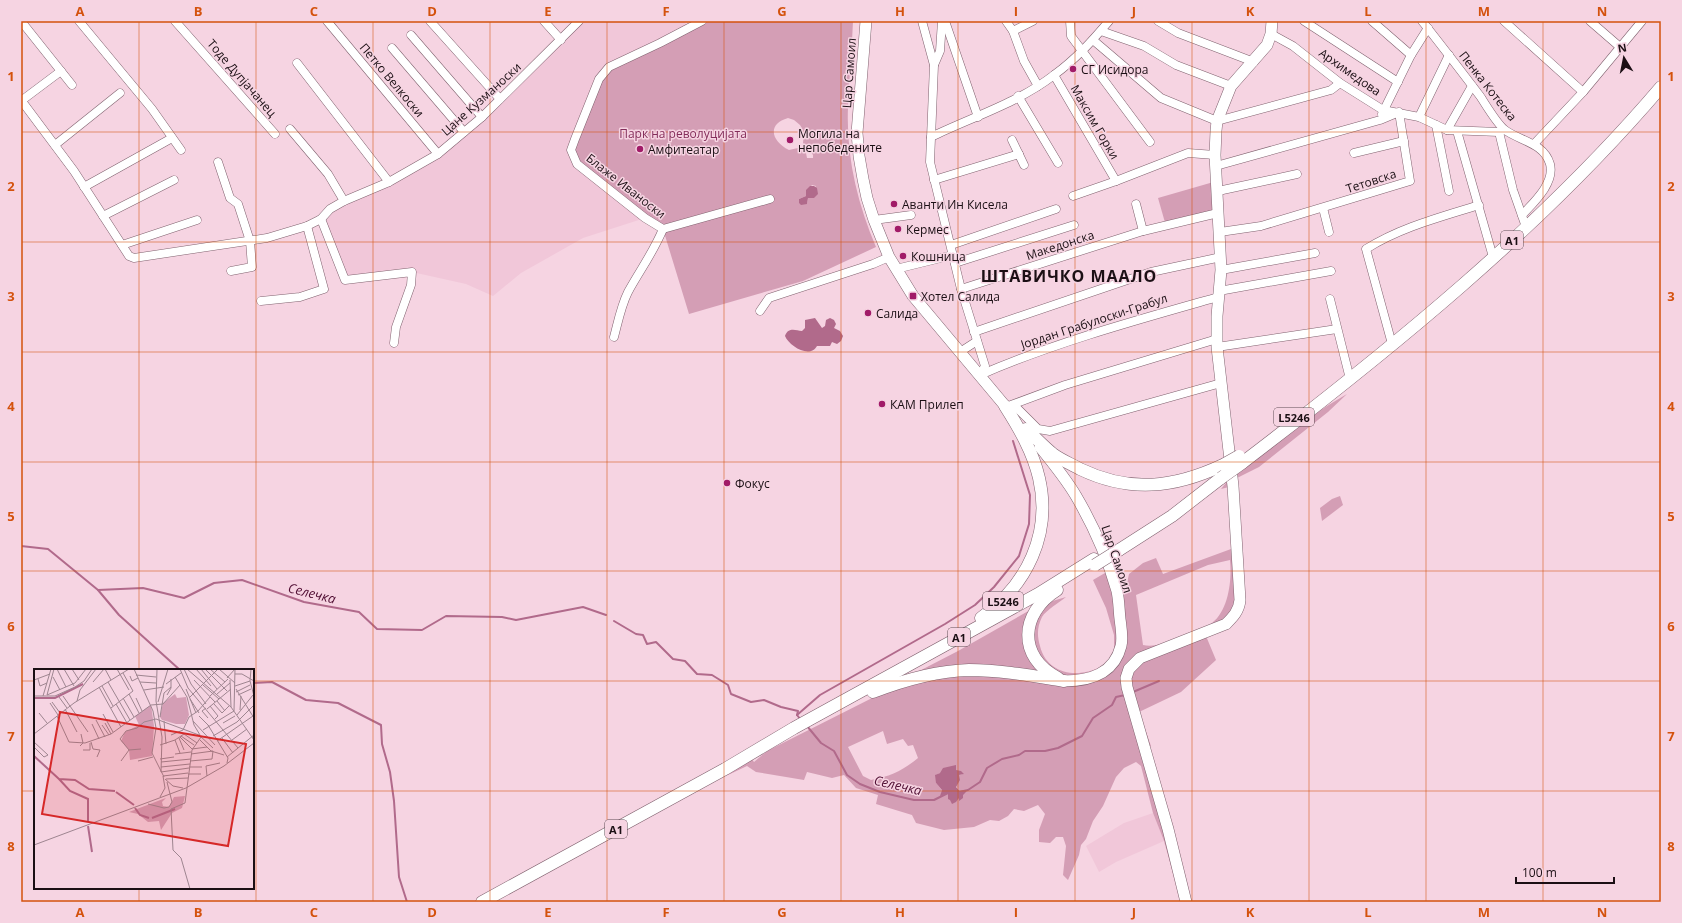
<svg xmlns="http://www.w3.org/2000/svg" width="1682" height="923" font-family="'Open Sans',sans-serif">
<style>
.built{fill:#f1c7d9}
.green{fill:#d49eb5;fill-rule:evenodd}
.water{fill:#b16a8b}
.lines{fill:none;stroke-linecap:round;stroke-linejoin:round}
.stream{stroke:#b16a8b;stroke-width:2}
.street-casing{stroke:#80626f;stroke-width:9}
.secondary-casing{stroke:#80626f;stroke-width:12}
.primary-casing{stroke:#80626f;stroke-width:13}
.street{stroke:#fff;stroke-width:8}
.secondary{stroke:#fff;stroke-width:11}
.primary{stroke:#fff;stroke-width:12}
.primary-bridge-casing{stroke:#80626f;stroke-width:13;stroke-linecap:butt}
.primary-bridge{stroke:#fff;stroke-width:12}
.grid{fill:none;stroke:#d4520d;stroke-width:1;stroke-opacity:0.55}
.poi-dot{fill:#a11b68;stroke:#f6d4e2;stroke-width:1.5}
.labels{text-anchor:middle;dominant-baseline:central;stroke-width:3;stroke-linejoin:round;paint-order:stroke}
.shield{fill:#f6d4e2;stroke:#5d4a52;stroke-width:1}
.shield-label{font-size:11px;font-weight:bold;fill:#1b0f14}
.poi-label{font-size:12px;fill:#1b0f14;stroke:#f6d4e2;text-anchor:start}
.street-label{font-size:12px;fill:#1b0f14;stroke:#f6d4e2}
.park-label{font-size:12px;fill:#842d5a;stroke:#f6d4e2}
.water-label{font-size:13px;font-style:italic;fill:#4f0d32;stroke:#f6d4e2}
.district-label{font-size:16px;font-weight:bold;letter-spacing:1px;fill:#1b0f14;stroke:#f6d4e2}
.inset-river{fill:none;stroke:#b16a8b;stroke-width:2}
.inset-road{fill:none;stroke:#9e8590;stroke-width:1}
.view{fill:#d62828;fill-opacity:0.15;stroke:#d62828;stroke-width:2}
.inset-edge{fill:none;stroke:#1b0f14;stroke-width:2}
.neatline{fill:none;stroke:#d4520d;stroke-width:1.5}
.grid-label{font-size:13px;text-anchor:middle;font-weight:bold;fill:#d4520d}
</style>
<rect width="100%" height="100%" fill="#f6d4e2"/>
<!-- built -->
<g class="built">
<path d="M579,21H683L689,27L645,218L583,238L521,273L493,296L466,284L412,272L345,280L321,219L330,209L438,154Z"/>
<path d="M1153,813L1164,841L1116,862L1099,872L1086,846L1124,823Z"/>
</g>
<!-- green -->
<g class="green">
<path d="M702,21H853C852,50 849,78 848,107C846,156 857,202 876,247L803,281L689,314L663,229L573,157L592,100L609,67ZM788,118L794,120L800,125L804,132L803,143L808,151L811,152L813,155V158H807L806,153L798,148L789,150C771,141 767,124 788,118ZM812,185L816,186L808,198L807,204L799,203V199L806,196V192Z"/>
<path d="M1217,181L1218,213L1166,226L1158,198Z"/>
<path d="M1347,394L1328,412L1259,467L1237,478L1233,486L1221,489C1235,470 1257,456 1275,443C1299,425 1322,408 1347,394Z"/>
<path d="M1340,496L1343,505L1322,521L1320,508L1332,499Z"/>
<path d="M1231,533L1239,592L1246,597L1238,620L1206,636L1216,660L1181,692L1139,712L1151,746L1145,748L1179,895L1164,841L1153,813L1141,766L1136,762L1124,768L1116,777L1103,806L1093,821L1086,839L1081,845L1079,855L1068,880L1063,875L1066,846L1063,837H1056L1050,843L1039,842V830L1045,814L1038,805L1024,811L1014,809L1008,816L999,821L990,820L974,827L944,830L916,823L912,815L876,804L878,795L856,788L844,775L832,778L807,772L804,780L756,772L747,766L728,775L725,769L749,755L754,762L767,751L888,690L898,682L958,651L1039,605L1066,597C1060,602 1046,610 1042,617C1037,627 1037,636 1040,646C1047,675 1079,679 1102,666C1106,663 1110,659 1114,655V635L1106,608L1093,580L1110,570L1117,592L1126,588L1129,574L1143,563L1156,558L1163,574L1231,549ZM1230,560C1232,579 1229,610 1212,623C1203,630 1189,634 1178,638C1167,642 1154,648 1143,645L1136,595L1208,565ZM883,731L887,744L903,739L908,746L913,745L918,758C902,771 891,776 871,780L863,776L848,747ZM940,773L963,774L959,775L956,786L960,791H967L959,797L948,793L941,796L942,790L936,783V775Z"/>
</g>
<!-- water -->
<g class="water">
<path d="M810,186H814L817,188L818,194L814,198H808L807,204L801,205L799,203V199L806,196V190Z"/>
<path d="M815,318L822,328L825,326L826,320L830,318L834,320L836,324L834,328L840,331L843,336L841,341L837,344L832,342L830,346H817C810,359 789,346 785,336C788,327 795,330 802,331L805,328V320Z"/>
<path d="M956,765V770L961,771L964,774L959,775L960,780L956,787L960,791L968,790L963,795V798L959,801V798L956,802L952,804L950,800L948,799V793L940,796L942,790L936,783L935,775L940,773L943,768Z"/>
</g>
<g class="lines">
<!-- stream -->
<g class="stream">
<path d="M21,546L48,549L98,590L143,588L184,598L214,583L242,580L304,602L359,612L377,629L422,630L446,616L502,617L516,620L583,607L606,615"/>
<path d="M98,590L119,615L180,670"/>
<path d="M614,621L636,634L643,635L647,644L656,642L673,659L685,661L697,674L712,675L728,685L731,694L751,702L764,700L781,707L798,711L797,715L801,720"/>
<path d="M253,683L272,682L306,700L338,703L381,725L382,744L390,772L394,801L399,877L407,902"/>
<path d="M1133,692L1159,681"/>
<path d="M797,715L820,695L945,624L975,605L994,587L1019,556L1029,524L1030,495L1013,441"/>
<path d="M807,726L821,743L834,751L847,775L860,784L880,792L914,800H934L948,793"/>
<path d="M959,792L968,790L980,782L987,768L1002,759L1019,755L1025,751H1045L1058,748L1082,736L1093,718L1112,705L1116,697L1125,695"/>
</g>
<defs>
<g id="street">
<path d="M21,21L72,85"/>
<path d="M79,21L152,109L181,150"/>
<path d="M175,21L275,134"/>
<path d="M327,21L438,154"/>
<path d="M430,21L500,99"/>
<path d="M544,21L561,40"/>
<path d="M702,21L660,43L609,67L599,79L575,139L571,150L577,164L645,218L663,229L770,199"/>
<path d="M922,21L934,65L930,162L961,289L985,366L980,375"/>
<path d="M945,21L978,117"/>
<path d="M1006,21L1013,31L1024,61L1038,86"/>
<path d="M1070,21L1071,36L1150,142"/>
<path d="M1158,21L1178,33L1254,62"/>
<path d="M1304,21L1398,82"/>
<path d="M1372,21L1411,55"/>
<path d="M1422,21C1442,46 1461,71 1480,96C1486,105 1497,124 1505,130C1520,141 1544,143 1550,164C1555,183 1534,202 1522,215"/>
<path d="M1504,21L1583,92"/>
<path d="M1590,21L1620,47"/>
<path d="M1013,31L1033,21"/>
<path d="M1101,31L1144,46L1176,65L1231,86"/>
<path d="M1271,34L1293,46L1340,83L1383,110L1419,117L1447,130L1499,132L1504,130"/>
<path d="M411,35L482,117"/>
<path d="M1093,40L1161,98L1217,121L1331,90L1340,83"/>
<path d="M392,48L464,132"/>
<path d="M297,63L389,182"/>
<path d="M934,65L940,51L942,21"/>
<path d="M1054,75L1116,181"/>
<path d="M1018,96L1058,163"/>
<path d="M21,100L74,171L129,256L134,258L267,238L307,226L321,219L330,209L344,201L389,182L438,154L482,117L579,21"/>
<path d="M21,101L61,71"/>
<path d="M1382,114L1411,55L1428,28"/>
<path d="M1419,117L1449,55"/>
<path d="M1436,125L1449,191"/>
<path d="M290,129L328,174L344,201"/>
<path d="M1447,130L1472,86"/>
<path d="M1457,131L1493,257"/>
<path d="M1499,132L1513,190L1526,227"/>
<path d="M931,137C972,117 1018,103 1054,75C1076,59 1092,41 1109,21"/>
<path d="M1012,140L1024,165"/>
<path d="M1534,144L1583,92L1642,21"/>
<path d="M55,145L120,93"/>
<path d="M1354,153L1404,141"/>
<path d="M218,162L230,198L238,204L250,241L252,267L231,271"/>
<path d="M1216,166L1380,120L1399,112L1410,181L1261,226L1220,232"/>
<path d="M934,180L1019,154"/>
<path d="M84,187L172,138"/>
<path d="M1218,191L1297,174"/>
<path d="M1073,196L1116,181L1188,153L1215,155"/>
<path d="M1136,204L1143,231"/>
<path d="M1323,208L1329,232"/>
<path d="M103,216L174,180"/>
<path d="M321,219L345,280L412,272L411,285L396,327L394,343"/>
<path d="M874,220L911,215"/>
<path d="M122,245L197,220"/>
<path d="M951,245L1056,209"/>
<path d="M955,263L1074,225"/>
<path d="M896,269L953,255"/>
<path d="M1221,270L1315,253"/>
<path d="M961,289L1143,231L1218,213"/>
<path d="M1219,291L1331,271"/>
<path d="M1330,299L1350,379"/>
<path d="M261,301L300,297L324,289L307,226"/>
<path d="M760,311L769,298L873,264L889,257"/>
<path d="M974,332L1151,272L1221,257"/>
<path d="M614,337C618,322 621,306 628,292C640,270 653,253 663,229"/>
<path d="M1392,344L1366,249C1401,227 1441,217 1479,205"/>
<path d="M1217,347L1337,329"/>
<path d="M960,352L977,341"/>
<path d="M980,375C1056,342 1137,320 1218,297"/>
<path d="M1011,405L1065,385L1217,339"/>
<path d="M1014,405L1038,429L1050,431L1221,383"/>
</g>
<g id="secondary">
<path d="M866,21L857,133L859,156L863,179L867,198L874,220L889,257L913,296L1011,413"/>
<path d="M1040,447C1053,463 1066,479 1076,496C1093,525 1108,559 1117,591C1119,600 1119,610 1120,619C1121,627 1123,638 1121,646C1114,674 1090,681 1064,681"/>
<path d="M1186,902L1168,829L1127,687L1126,678L1129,669L1140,658L1226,624C1233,617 1239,611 1240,600L1233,486L1217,347V316L1221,270L1215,155L1216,131L1217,121L1231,86L1267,45L1271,34L1272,21"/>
</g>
<g id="primary">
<path d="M1026,429C1035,437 1043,446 1053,454C1061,460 1071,464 1080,469C1130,493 1174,488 1223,465"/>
<path d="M1242,463C1389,351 1541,228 1661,87"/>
<path d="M1119,550L1172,516L1221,478"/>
<path d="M1057,590C1020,613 1017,657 1058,678"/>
<path d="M981,618C1027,585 1052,534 1039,478C1033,452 1019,428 1005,406"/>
<path d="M873,692C904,680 936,671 969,670C1001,670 1033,676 1064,681"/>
<path d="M482,902L725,769L794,728L1038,594L1094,559"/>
</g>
</defs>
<!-- street casing -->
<use href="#street" class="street-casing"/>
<!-- secondary casing -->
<use href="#secondary" class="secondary-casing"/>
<!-- primary casing -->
<use href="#primary" class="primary-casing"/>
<!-- street -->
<use href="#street" class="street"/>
<!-- secondary -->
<use href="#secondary" class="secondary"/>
<!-- primary -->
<use href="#primary" class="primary"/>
<defs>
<g id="primary-bridge">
<path d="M1223,465L1239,456"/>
<path d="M1221,478L1242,463"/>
<path d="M1095,565L1119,550"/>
</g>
</defs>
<!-- primary-bridge casing -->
<use href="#primary-bridge" class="primary-bridge-casing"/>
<!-- primary-bridge -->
<use href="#primary-bridge" class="primary-bridge"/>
</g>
<!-- grid -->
<path class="grid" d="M139,21V670M256,21V902M373,21V902M490,21V902M607,21V902M724,21V902M841,21V902M958,21V902M1075,21V902M1192,21V902M1309,21V902M1426,21V902M1543,21V902M21,132H1661M21,242H1661M21,352H1661M21,462H1661M21,571H1661M21,681H35M253,681H1661M21,791H35M253,791H1661M139,888V902"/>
<!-- markers -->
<g class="poi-dot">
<circle cx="1073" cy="69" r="4"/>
<circle cx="790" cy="140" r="4"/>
<circle cx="640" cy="149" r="4"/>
<circle cx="894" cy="204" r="4"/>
<circle cx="898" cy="229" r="4"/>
<circle cx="903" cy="256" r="4"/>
<rect x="909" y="292" width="8" height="8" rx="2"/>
<circle cx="868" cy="313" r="4"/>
<circle cx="882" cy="404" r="4"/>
<circle cx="727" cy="483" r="4"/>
</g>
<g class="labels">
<!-- shield labels -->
<g class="shield">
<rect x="1501" y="231" width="22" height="18" rx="3"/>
<rect x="1274" y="408" width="40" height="18" rx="3"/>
<rect x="983" y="592" width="40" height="18" rx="3"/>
<rect x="948" y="628" width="22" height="18" rx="3"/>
<rect x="605" y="820" width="22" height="18" rx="3"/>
</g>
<g class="shield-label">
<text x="1512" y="240">A1</text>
<text x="1294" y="417">L5246</text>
<text x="1003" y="601">L5246</text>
<text x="959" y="637">A1</text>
<text x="616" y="829">A1</text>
</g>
<!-- poi labels -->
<g class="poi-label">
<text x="1081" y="69">СГ Исидора</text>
<text x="798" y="133">Могила на<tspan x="798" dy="14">непобедените</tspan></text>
<text x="648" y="149">Амфитеатар</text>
<text x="902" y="204">Аванти Ин Кисела</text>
<text x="906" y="229">Кермес</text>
<text x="911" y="256">Кошница</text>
<text x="921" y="296">Хотел Салида</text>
<text x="876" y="313">Салида</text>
<text x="890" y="404">КАМ Прилеп</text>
<text x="735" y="483">Фокус</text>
</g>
<!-- street labels -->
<g class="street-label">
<text transform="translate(1350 72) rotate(35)">Архимедова</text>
<text transform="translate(849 73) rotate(-86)">Цар Самоил</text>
<text transform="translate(242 78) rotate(49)">Тоде Дупјачанец</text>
<text transform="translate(392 80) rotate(50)">Петко Велкоски</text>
<text transform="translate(1488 86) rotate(52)">Пенка Котеска</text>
<text transform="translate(481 99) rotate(-42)">Цане Кузманоски</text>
<text transform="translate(1095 122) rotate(60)">Максим Горки</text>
<text transform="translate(1371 181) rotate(-18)">Тетовска</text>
<text transform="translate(626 186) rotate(38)">Блаже Иваноски</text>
<text transform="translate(1060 245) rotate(-18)">Македонска</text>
<text transform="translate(1094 321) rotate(-18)">Јордан Грабулоски-Грабул</text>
<text transform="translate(1117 559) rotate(71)">Цар Самоил</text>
</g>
<!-- park labels -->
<g class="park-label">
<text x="683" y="133">Парк на револуцијата</text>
</g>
<!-- water labels -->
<g class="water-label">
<text transform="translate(312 593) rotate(14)">Селечка</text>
<text transform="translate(898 785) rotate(13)">Селечка</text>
</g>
<!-- district labels -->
<g class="district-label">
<text x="1069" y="276">ШТАВИЧКО МААЛО</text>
</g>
</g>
<!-- overview -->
<g transform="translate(34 669)">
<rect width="220" height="220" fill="#f6d4e2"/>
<path d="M141,25L143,29L152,28L155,46L151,55H142L128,51L126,48L129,34ZM117,36L120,57L118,87L96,91L95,81L87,72L91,63L105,56L101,47ZM151,127L148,139L138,144L127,161L125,152L114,153L104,145L95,143L129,130L132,129L128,133L129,137L135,138L140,128Z" fill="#d49eb5"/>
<path class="inset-river" d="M0,29H21L49,15M0,87L25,110L41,111L55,120L81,122M25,110L36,122L54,130V153M82,123L100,136M101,139L106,146L115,149M118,149L141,140M54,157L58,183"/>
<path class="inset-road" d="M23,0L32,18M30,0L40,17M38,0L45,11M71,0L77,11M83,0L95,21M100,0L119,42L122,59L118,84L130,108M123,0L122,32L128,68L127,103L155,99M146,0L154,19L204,79M150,0L157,15L172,35M153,0L197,38L220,71M162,0L177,17M167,0L183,20M171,0L193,22M176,0L191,13M185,0L201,14M217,0L216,12L220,27M201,5H208L220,12M102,6L122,8M96,7L98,12L104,9M19,8L26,21M141,8L153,28L160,56L166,66M193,9L201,0M4,10L6,17L13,14M0,11L16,5M160,11L181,33M196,11L197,38M59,13L70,0M74,13L96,51M106,13L122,14M132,15L147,4M169,16L185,30M68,17L79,37M201,17L216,12M65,18L87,58M152,20L162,44M202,20L220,49M110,21L130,18M202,23L216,16M95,25L105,44M183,25L196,14M13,26L41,14L52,0M13,26L20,0M133,26L137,19V10M204,26L217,20M0,27H21L41,18L50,12L58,0M9,27L17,0M29,27L54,63M176,27L194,10M25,28L33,39M89,29L100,48M102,29L108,42M155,29L184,0M156,30L165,44M43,32L46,21L62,0M183,32L191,42M18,33L26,44M124,33L134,0M16,34L24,46M82,35L93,54M129,35L146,16M180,35L188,44L195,37M176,37L184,47L181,50M77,39L99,22L89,4M172,39L168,42L174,49M31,40L43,63M173,40L197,20M206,41L207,27M164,42L176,28M5,44L13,54M69,45L79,63M203,46L219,26M23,47L35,73L51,74L77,65L117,36L129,35M165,47L175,57M126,48L130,24L137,18M62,51L71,68M130,52L132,75M159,52L181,76M71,54L77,65M189,54L201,47M58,55L65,70M68,56L75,66M174,56L194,89L193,94M169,61L200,42L201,0M0,65L40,34L95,0M137,66L149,61L155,48L164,42M147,67L160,76M179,67L203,53L220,36M146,68L158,80L173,78M145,69L150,81M188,69L199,84M141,71L146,84M166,71L177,82L190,86M198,71L213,60M183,72L219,47M0,73L14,86L10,88L0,78M57,73L59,80L66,81L63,88M126,76L141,71L150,65L163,74M46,77L49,74L47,65M107,80L95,81L86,70L92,62L103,59L110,53L122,50L165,66L179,79M49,81H56V74M141,85L157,83M193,88L220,66M126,90L140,88M87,92L95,81M104,92L119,88M156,92L178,90L179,82L157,85M127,93L157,90M127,98L156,95M155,98H168M154,105H167M129,107L154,104M173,107L172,97L186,94M131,110L139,117L149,119M132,110L154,109M126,128L131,119L129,107M114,135L130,139M130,139L135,138L138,133L133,113M0,176L152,119L190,97L220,74M156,220L147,189L139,181L137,140L151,134L158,81L167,68"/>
<path class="view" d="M26,43L212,75L194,177L8,145Z"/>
<rect width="220" height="220" class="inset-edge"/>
</g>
<!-- border -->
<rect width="1682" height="923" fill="none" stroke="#f6d4e2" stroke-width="44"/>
<!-- north arrow -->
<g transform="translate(1624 58) rotate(350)" stroke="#f6d4e2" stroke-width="3" paint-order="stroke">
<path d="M0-3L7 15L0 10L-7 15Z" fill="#1b0f14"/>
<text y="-6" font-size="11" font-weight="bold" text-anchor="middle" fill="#1b0f14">N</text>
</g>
<!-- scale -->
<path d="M1516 877v6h98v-6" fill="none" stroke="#1b0f14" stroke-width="2"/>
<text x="1522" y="877" font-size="12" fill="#1b0f14" stroke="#f6d4e2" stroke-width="3" paint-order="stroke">100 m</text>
<rect x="22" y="22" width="1638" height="879" class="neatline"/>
<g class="grid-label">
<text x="80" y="16">A</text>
<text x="198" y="16">B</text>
<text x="314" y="16">C</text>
<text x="432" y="16">D</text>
<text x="548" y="16">E</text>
<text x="666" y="16">F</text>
<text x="782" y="16">G</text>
<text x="900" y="16">H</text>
<text x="1016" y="16">I</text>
<text x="1134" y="16">J</text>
<text x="1250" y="16">K</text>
<text x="1368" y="16">L</text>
<text x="1484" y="16">M</text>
<text x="1602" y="16">N</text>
<text x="11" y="81">1</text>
<text x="1671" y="81">1</text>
<text x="11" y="191">2</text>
<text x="1671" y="191">2</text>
<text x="11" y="301">3</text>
<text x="1671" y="301">3</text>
<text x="11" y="411">4</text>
<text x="1671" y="411">4</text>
<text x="11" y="521">5</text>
<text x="1671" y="521">5</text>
<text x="11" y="631">6</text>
<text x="1671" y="631">6</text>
<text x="11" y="741">7</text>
<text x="1671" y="741">7</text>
<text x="11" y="851">8</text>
<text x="1671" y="851">8</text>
<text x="80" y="917">A</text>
<text x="198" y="917">B</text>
<text x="314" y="917">C</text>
<text x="432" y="917">D</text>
<text x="548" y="917">E</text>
<text x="666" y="917">F</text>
<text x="782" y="917">G</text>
<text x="900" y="917">H</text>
<text x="1016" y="917">I</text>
<text x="1134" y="917">J</text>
<text x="1250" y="917">K</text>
<text x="1368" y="917">L</text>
<text x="1484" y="917">M</text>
<text x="1602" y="917">N</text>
</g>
</svg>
